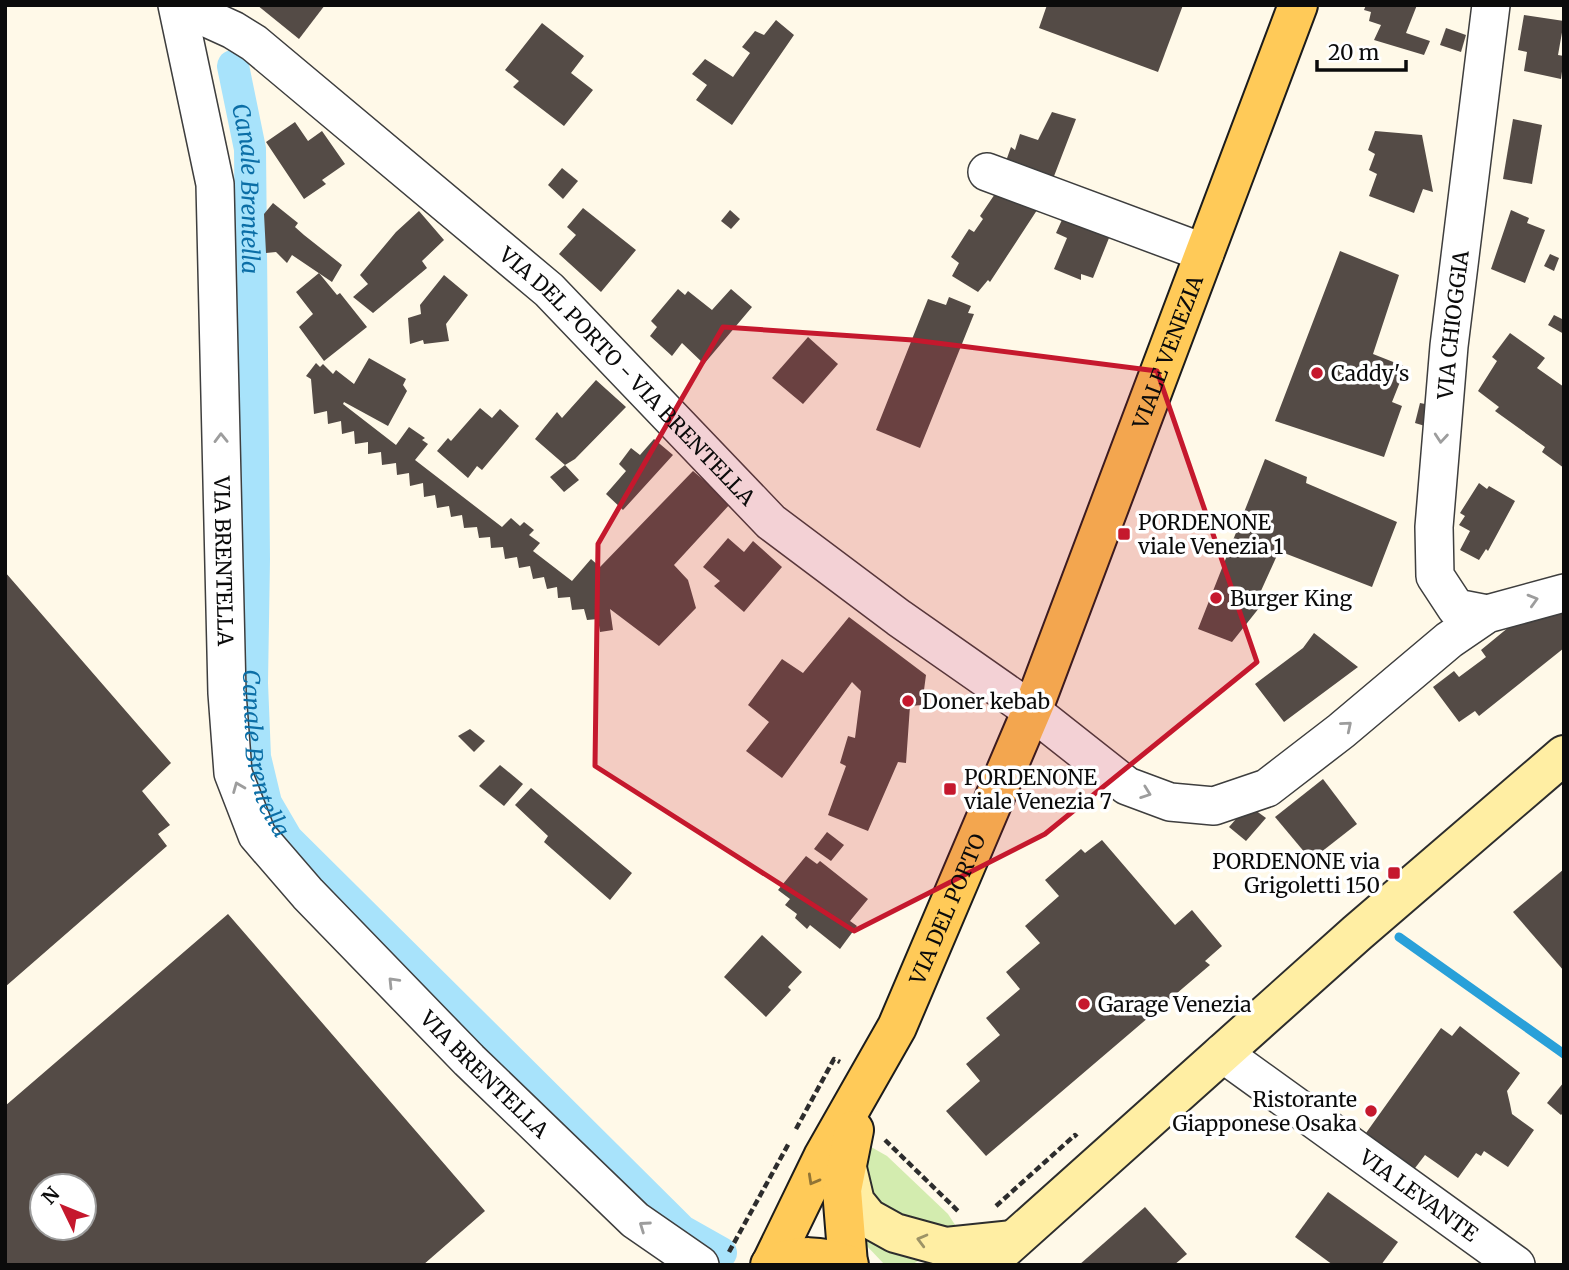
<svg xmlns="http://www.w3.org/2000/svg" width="1569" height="1270" font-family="Merriweather,serif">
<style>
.green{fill:#d3ecaf}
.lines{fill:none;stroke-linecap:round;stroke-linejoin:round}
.stream{stroke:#29a0d9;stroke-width:9}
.canal{stroke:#a8e3fb;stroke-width:32}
.building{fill:#544b46;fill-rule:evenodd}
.street-casing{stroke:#3e3e3e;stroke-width:40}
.secondary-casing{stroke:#2d2d2d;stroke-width:42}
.primary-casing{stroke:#1c1c1c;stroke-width:42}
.path{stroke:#2d2d2d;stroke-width:4.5;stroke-dasharray:7 3.5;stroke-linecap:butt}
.street{stroke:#fff;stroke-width:37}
.secondary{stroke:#ffeea3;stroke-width:38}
.primary{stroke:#ffca58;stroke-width:38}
.oneway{stroke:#9d9d9d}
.oneway2{stroke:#917435}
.oneway3{stroke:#9d9366}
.marked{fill:#c5182d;fill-opacity:0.2;stroke:#c5182d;stroke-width:5;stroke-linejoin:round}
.poi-dot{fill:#c5182d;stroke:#fff;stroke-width:2.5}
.labels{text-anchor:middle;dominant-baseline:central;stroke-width:7;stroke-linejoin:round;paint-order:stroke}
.street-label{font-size:21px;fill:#0b0b0b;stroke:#fff}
.poi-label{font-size:21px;fill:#0b0b0b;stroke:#fff;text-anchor:start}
.water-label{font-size:23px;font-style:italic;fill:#0b6ea6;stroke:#fff}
</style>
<rect width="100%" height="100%" fill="#fff9e8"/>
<!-- green -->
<g class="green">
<path d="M864,1143L887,1156L948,1214L959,1231L935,1233L882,1208L868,1187Z"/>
<path d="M859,1227L873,1239L920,1260L911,1265L884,1264L866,1245Z"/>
</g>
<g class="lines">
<!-- stream -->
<path class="stream" d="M1399,937L1564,1054"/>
<!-- canal -->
<path class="canal" id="s1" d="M233,66L250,149L254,559L252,683L255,757L266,803L287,839L682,1231L721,1253"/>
</g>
<!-- building -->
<g class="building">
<path d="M257,5H325L299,39Z"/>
<path d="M1047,5H1183L1158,72L1039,28Z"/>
<path d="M1366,5H1417L1406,33L1430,41L1424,55L1374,40L1381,25L1369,21L1371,12L1364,10Z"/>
<path d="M1524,15L1564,21L1558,55L1564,56L1561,79L1524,71L1527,52L1518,50Z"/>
<path d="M776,20L794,35L732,125L696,100L707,85L692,74L705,59L733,77L750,53L742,47L755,31L764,35Z"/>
<path d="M542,23L584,56L571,73L593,90L564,126L513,87L519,81L505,70Z"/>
<path d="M1446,28L1466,35L1461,52L1440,45Z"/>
<path d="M1052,112L1076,119L1051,184L1006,161L1011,147L1015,150L1020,134L1038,140Z"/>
<path d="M1513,119L1542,125L1532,184L1503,179Z"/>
<path d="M295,122L308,141L322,131L345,164L322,180L326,184L304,199L266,142Z"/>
<path d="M1375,131L1422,135L1433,192L1423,189L1414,213L1369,196L1377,174L1369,170L1375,154L1368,150Z"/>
<path d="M562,168L578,181L563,199L548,185Z"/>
<path d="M999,188L1041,204L990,282L988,280L978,292L952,276L959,263L951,257L969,229L974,232L983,219L980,216Z"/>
<path d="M273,203L298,223L295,227L304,235L342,265L332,282L292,255L287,263L276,252L266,253L264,214Z"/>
<path d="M583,208L636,250L601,292L559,254L576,235L567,227Z"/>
<path d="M730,210L740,219L731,229L721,221Z"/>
<path d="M1511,210L1529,218L1527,223L1545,230L1525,283L1491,269Z"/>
<path d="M419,211L444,240L422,261L427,268L373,313L353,297L368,284L360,275L396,232Z"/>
<path d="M1066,211L1113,228L1093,278L1081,274V280L1054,269L1067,238L1056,233Z"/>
<path d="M1340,251L1399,275L1373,354L1406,367L1392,402L1402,406L1384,457L1275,421Z"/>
<path d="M1550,254L1559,258L1554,271L1544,266Z"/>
<path d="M319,273L337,295L340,293L367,327L324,361L299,327L313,314L296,292Z"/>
<path d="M444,275L468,295L446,324L449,341L424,344L423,340L410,344L408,318L421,314L420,305Z"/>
<path d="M678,289L685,295L688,291L712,310L731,289L752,307L704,364L682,343L672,356L650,336L657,327L651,321Z"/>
<path d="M949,297L971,306L968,313L974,314L920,448L876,430L928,299L946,305Z"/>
<path d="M1554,315L1564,320V334L1548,325Z"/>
<path d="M1510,333L1545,358L1537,368L1564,387V468L1542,452L1545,447L1495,411L1499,407L1478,391L1497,361L1492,357Z"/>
<path d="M808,337L838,364L803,404L772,378Z"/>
<path d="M369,358L406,379L403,385L407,391L388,426L344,402L343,404L396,445L409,427L425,438L422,440L428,444L415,460L502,527L511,518L520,526L524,522L534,530L529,535L540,543L533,551L572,581L591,559L600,567L693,471L731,503L674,565L688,580L696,608L659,646L610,609L613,630L600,632L598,619L587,620L584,609L572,610L570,597L558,598L557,587L547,589L544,577L533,579L530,566L519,568L517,557L505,559L503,547L491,548L490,537L479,538L477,527L464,528L462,515L451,517L449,506L437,508L435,495L424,497L423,483L410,486L409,473L397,475L396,463L382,465L381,452L368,454V442L355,444L354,431L342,434L341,421L328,424L327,411L314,414L311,379L306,376L316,363L320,367L323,364L333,374L336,370L354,384Z"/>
<path d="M596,380L626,407L575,459L565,465L579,480L564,492L550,477L565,465L535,439L557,412L562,418Z"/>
<path d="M1420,403L1430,405L1425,426L1415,423Z"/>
<path d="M480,408L492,418L500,409L519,426L482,470L477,466L468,478L437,451L448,438L451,441Z"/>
<path d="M654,439L673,455L623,510L606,494L626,471L619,464L631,448L640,455Z"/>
<path d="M1265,459L1307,477L1306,483L1397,522L1372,587L1279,551L1260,593L1267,598L1232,642L1198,629Z"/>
<path d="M1479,483L1487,489L1489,486L1515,501L1488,551L1486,549L1479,560L1460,550L1470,531L1459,525L1465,516L1460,513Z"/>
<path d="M728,538L744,552L753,541L782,567L744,612L714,586L720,581L703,567Z"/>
<path d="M5,572L171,763L142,791L170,825L158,834L167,846L5,987Z"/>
<path d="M1564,604V648L1479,716L1475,711L1459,722L1433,687L1454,671L1459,677L1486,657L1481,650L1526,613Z"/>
<path d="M849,617L926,675L922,705L910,706L906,763L898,762L868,831L828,815L846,766L840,763L848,736L855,738L861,691L852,682L782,778L746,751L769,722L748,705L782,659L803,673Z"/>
<path d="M1314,633L1358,667L1284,722L1255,684L1303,648Z"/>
<path d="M470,729L485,741L474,752L458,736Z"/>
<path d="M500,765L523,784L504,806L479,786Z"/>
<path d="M1323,779L1357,824L1311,860L1275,817Z"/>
<path d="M531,788L632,873L610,900L544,842L548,836L515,805Z"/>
<path d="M1255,810L1266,818L1246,841L1229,827L1243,811Z"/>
<path d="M827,832L844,845L831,861L814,849Z"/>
<path d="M1102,840L1175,925L1192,910L1222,946L1205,961L1210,965L986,1156L946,1111L980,1081L966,1064L1000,1035L986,1018L1020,989L1006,972L1040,943L1025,926L1059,896L1045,880L1081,849L1085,853Z"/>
<path d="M806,856L817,864L820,861L868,899L850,921L857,926L840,949L810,925L807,929L795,918L797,914L785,905L790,899L778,890Z"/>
<path d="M1564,869V971L1513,912Z"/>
<path d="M228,914L485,1211L423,1265H5V1106ZM42,1186H84V1228H42Z"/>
<path d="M762,935L802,972L788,987L791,990L766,1017L724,977Z"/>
<path d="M1460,1026L1520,1073L1507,1091L1510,1104L1512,1114L1534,1130L1508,1167L1484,1151L1481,1156L1476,1153L1458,1178L1425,1155L1412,1172L1380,1152L1383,1146L1366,1133L1441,1028L1452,1036Z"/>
<path d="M1564,1082V1112L1561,1115L1547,1103Z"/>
<path d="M1328,1192L1398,1242L1381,1265H1333L1295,1237Z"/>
<path d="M1145,1207L1187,1254L1174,1265H1079Z"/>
</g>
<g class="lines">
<defs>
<g id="street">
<path id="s2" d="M177,5L215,184L227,693L233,773L257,835L308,894L469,1060L635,1220L700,1265"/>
<path id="s3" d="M178,5L233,30L254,43L549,290L771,522L899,618L1032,711L1127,786L1170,802L1214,806L1267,788L1341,731L1449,640L1487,614L1564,593"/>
<path d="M987,172L1205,253"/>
<path id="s4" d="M1487,614L1456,608L1435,576L1434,527L1449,346L1491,5"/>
<path id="s5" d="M1222,1053L1516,1265"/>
</g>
<g id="secondary">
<path d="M846,1164L855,1202L868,1218L895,1233L946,1247L1013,1240"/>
<path d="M986,1265L1357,933L1564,755"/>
</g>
<g id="primary">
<path id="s6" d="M771,1264L823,1157L897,1027L1037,698L1298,5"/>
<path d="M848,1264L842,1190L854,1130"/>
<path d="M770,1265C798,1254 821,1255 849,1265"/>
</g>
</defs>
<!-- street casing -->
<use href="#street" class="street-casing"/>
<!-- secondary casing -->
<use href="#secondary" class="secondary-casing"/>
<!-- primary casing -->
<use href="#primary" class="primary-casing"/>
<!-- path -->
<g class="path">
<path d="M796,1129L834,1059L840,1062"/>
<path d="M885,1140L959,1212"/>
<path d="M996,1206L1075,1135L1077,1137"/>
<path d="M729,1252L789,1143"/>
</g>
<!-- street -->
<use href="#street" class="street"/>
<!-- secondary -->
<use href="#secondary" class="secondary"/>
<!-- primary -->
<use href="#primary" class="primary"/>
</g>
<!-- one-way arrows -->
<defs><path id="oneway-chevron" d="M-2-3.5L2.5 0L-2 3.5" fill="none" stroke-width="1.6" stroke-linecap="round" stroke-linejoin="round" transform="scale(1.75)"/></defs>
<g class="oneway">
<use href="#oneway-chevron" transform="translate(221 438) rotate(-91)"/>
<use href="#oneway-chevron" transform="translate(1441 438) rotate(95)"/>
<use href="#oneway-chevron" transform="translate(1533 600) rotate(-16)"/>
<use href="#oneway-chevron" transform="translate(1347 726) rotate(-40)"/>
<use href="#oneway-chevron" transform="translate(238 787) rotate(-112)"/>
<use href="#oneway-chevron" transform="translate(1146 793) rotate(20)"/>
<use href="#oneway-chevron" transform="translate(393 982) rotate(-134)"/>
<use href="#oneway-chevron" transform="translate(644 1226) rotate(-145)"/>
</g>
<use class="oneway2" href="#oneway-chevron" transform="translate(813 1180) rotate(119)"/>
<use class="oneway3" href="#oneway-chevron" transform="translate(922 1240) rotate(-165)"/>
<!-- marked area -->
<path class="marked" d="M723,327L913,340L1157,371L1257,662L1045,834L854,931L595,766L598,544Z"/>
<!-- markers -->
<g class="poi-dot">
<circle cx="1317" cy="373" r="7"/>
<rect x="1117" y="527" width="14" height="14" rx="3.5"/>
<circle cx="1216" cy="598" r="7"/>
<circle cx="908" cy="701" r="7"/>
<rect x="943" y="782" width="14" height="14" rx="3.5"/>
<rect x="1387" y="866" width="14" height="14" rx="3.5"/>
<circle cx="1084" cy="1004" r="7"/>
<circle cx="1371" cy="1111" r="7"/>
</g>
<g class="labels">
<!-- street labels -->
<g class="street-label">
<text stroke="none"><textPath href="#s4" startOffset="322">VIA CHIOGGIA</textPath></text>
<text stroke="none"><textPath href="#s6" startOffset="996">VIALE VENEZIA</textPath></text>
<text stroke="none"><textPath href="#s3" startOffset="586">VIA DEL PORTO - VIA BRENTELLA</textPath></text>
<text stroke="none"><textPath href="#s2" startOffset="560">VIA BRENTELLA</textPath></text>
<text stroke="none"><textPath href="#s6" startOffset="397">VIA DEL PORTO</textPath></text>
<text stroke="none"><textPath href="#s2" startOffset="1169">VIA BRENTELLA</textPath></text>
<text stroke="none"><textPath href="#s5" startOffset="243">VIA LEVANTE</textPath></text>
</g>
<!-- poi labels -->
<g class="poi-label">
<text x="1331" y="373">Caddy's</text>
<text x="1138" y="522">PORDENONE<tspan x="1138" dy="24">viale Venezia 1</tspan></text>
<text x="1230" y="598">Burger King</text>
<text x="922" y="701">Doner kebab</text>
<text x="964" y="777">PORDENONE<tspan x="964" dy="24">viale Venezia 7</tspan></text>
<text x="1380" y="861" text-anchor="end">PORDENONE via<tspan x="1380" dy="24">Grigoletti 150</tspan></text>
<text x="1098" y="1004">Garage Venezia</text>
<text x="1357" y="1099" text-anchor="end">Ristorante<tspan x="1357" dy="24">Giapponese Osaka</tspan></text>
</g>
<!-- water labels -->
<g class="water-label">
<text stroke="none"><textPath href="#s1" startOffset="124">Canale Brentella</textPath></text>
<text stroke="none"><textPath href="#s1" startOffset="691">Canale Brentella</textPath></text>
</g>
</g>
<!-- border -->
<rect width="1569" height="1270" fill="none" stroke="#0b0b0b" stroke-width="14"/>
<!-- north arrow -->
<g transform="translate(63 1207) rotate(313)"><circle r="33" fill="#ffffff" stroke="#9d9d9d" stroke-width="2"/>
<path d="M0-5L12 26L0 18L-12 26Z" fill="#c5182d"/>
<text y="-10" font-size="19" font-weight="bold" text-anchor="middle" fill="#0b0b0b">N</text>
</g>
<!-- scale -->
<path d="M1317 60v10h89v-10" fill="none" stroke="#0b0b0b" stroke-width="3.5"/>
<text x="1328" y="60" font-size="21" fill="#0b0b0b" stroke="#ffffff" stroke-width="5" paint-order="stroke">20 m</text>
</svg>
